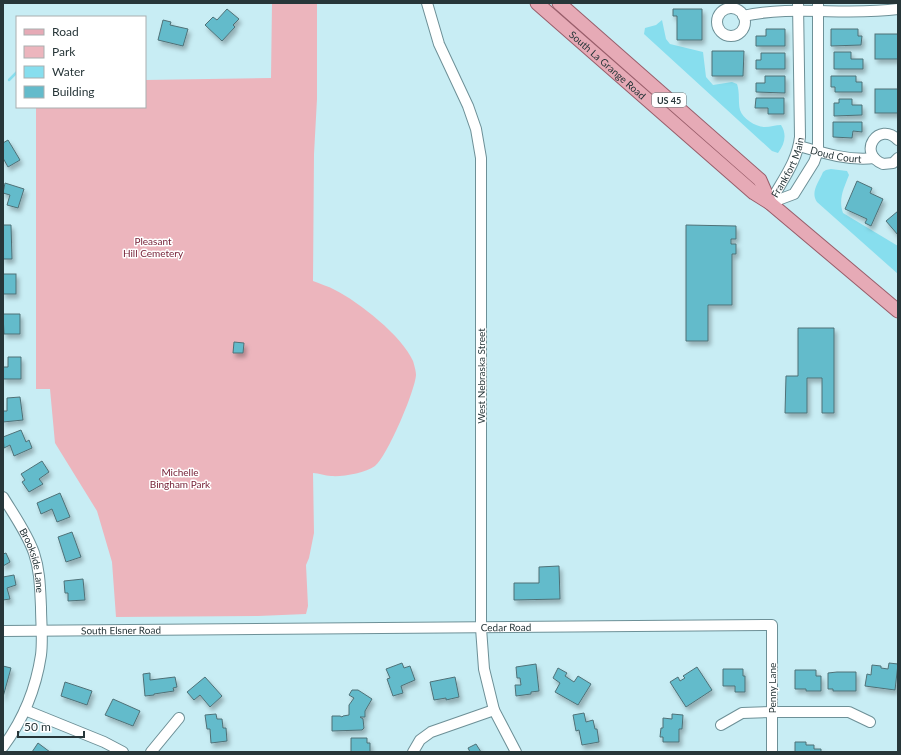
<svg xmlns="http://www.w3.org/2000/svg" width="901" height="755" font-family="Lato,sans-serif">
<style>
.green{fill:#ecb5bd}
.water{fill:#87deee}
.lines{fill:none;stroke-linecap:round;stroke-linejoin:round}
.stream{stroke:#87deee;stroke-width:2.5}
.building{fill:#64bbcb;stroke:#4f7177;filter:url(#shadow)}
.minor-casing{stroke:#6d9097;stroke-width:12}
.major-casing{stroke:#985d6a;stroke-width:15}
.minor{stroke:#fff;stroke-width:10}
.major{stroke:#e6aab6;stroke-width:13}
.labels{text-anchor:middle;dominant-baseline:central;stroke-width:3;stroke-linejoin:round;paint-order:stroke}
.shield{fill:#fff;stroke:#687274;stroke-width:1}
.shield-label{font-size:9px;font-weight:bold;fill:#273639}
.street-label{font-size:10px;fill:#273639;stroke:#fff}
.park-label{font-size:10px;fill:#772339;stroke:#fff}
</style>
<defs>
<filter id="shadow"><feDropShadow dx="2.5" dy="4" stdDeviation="2" flood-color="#0004"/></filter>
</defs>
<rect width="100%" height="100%" fill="#c8edf4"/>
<!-- green -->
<path class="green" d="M272,3H317V99L314,154L313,281C320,284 328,286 335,290C359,302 402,336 413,361C414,364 416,371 416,375C415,391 387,457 375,466C365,473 343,477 331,476C325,476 319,473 313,473L314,533L309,558L306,565L308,606L306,614L258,616L116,617L112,562L97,511L55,443L50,389H36V107H145V80L271,78Z"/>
<!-- water -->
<g class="water">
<path d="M662,20L666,39L670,44L703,52L706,77L713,85L732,82L737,84C740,93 738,102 740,110C743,119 756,127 765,127C770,127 776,125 781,125C787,134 785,144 778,153L772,151L644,34L645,28L656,25Z"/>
<path d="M831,169L847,171L849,175C844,188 838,199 843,213L898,246V274L817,202C810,192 819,182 823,172L826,170Z"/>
</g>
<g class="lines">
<!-- stream -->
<path class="stream" d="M9,80L17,72"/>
</g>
<!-- building -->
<g class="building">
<path d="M227,9L239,19L233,25L235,27L222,41L205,25L213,17L217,20Z"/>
<path d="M673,9H702V40H677V16H673Z"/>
<path d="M163,20L171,22L170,25L188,29L183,46L158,40Z"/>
<path d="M766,29H785V46H756V36H766Z"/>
<path d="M831,29H858V36H862L861,45L831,46Z"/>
<rect x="875" y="34" width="23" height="25"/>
<path d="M712,51H744L743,76H712Z"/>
<path d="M834,52H851V59H863V69H834Z"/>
<path d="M761,53H785V69H756V60H761Z"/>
<path d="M765,76H785V93L756,92V83H765Z"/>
<path d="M831,76H856V82H862V92H835V87H831Z"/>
<rect x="875" y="89" width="23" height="24"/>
<path d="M756,98H784V114H768V108H755Z"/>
<path d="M839,99H852V105H862V115L834,116V103H839Z"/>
<path d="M833,122H862V132L853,131L852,138L833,137Z"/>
<path d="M8,140L20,160L8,167L3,158V143Z"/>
<path d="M857,181L872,188L870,193L883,199L871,226L865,223L867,219L845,209Z"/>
<path d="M5,183L24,189L18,208L7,205L10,195L3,193Z"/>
<path d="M898,211V235L886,221Z"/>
<path d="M3,225H11L12,259H3Z"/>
<path d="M686,225L736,226V239H731V244H736V254H732V305H708V341H686Z"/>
<rect x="3" y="274" width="13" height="20"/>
<path d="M3,314H20V334H4Z"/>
<path d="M798,328H834V413H822V378H807V413H785L786,376H798Z"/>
<path d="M234,342L244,343L243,353H233Z"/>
<path d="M8,357H21V379H3V367H8Z"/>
<path d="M20,397L23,420L3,422V411H7V398Z"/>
<path d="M21,430L26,442L29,440L32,448L14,456L10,445L4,448L3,437Z"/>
<path d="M42,461L49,472L39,479L43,484L29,492L22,482L25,480L21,474Z"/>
<path d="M60,493L70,517L57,522L52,509L41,514L37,503Z"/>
<path d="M72,532L81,557L66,562L58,537Z"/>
<path d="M6,553L10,562L3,566V554Z"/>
<path d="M559,566L560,599L514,600V583H539V567Z"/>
<path d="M14,575L16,585L7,588L10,599L3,600V577Z"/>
<path d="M83,579L85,600L68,601V593H65L64,581Z"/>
<path d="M402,663L404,668L410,666L415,680L401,686L403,693L393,696L387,679L390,678L386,669Z"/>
<path d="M889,663L898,664L895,690L865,686L867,674L871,675L872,665L881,666V668L888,669Z"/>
<path d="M536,664L539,691L531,692V694L516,696L515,685H521L520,678H517L516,667Z"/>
<path d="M3,666L11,668L3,697Z"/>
<path d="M697,667L712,690L686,707L670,682L678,677L680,681L685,678L683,676Z"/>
<path d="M558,668L567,673L565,676L574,682L578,676L591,684L578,705L555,692L560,683L553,678Z"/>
<path d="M723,669H743V676H745V692H735V686H723Z"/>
<path d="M795,670H816V676H821V691H806V689H795Z"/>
<path d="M837,672H856V691H833V689H828V673Z"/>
<path d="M150,673V680L175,677L177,687L173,688L174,691L154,694V695L145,696L143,674Z"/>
<path d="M205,677L222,696L210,707L200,695L194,700L187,692Z"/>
<path d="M455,677L459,697L446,700V698L434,700L430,682Z"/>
<path d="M65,682L92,691L87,705L61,696Z"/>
<path d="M352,690H358L372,699L365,711V717H360L363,719L364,728L362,730L332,731V716H340L342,717L343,716L349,715V705L354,698L349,695Z"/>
<path d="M113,699L140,711L133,726L105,715Z"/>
<path d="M584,713L586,722L593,720L595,729H597L599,742L582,745L579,730L576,731L573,715Z"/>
<path d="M216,714L217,719H222L223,728H226L227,741L211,743L210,729H207L205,715Z"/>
<path d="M672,714L683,715L682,729H679V742H663V737H660L661,728H663V718L672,719Z"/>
<path d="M351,738H367V743H370V752H351Z"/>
<path d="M795,742H806V745H814V749H821V752H795Z"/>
<path d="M38,743L50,752H32Z"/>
<path d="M476,744L481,752H470L468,748Z"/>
</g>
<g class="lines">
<defs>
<g id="minor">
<path d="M427,3L439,44L468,106L476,129L481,158V628L484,669L494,710L516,752"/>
<circle cx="731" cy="22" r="14"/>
<path d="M743,16C793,5 847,16 898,9"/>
<path d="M898,140C879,120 856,153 883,164L893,163L898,158"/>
<path id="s1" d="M799,146C823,153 849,161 874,158"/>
<path d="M770,203L794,194L814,162L818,151V3"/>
<path id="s2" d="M770,203C782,180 797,163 800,137L798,3"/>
<path id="s3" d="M3,497C14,515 27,533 34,553C40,571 40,588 41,607C41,623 43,639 41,655C36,688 23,720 3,747"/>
<path id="s4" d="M3,631L772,625V752"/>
<path d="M25,710L104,742L123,752"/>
<path d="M721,725L742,713L773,712H849L870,722"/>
<path d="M151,752L179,718"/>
<path d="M413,752L420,740L431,732L494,710"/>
</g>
<g id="major">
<path id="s5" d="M537,3L754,193L770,203L898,311"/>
<path d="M559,3L760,180L770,203"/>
</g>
</defs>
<!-- minor casing -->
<use href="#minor" class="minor-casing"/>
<!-- major casing -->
<use href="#major" class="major-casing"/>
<!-- minor -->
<use href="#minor" class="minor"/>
<!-- major -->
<use href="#major" class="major"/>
</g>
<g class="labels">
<!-- shield labels -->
<rect class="shield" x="652" y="93" width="34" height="14" rx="3"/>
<g class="shield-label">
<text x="669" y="100">US 45</text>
</g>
<!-- street labels -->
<g class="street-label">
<text stroke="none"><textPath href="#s5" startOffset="94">South La Grange Road</textPath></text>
<text stroke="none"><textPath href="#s1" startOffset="38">Doud Court</textPath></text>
<text stroke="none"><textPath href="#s2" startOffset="40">Frankfort Main</textPath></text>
<text transform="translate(481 376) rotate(-90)">West Nebraska Street</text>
<text stroke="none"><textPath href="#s3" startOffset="71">Brookside Lane</textPath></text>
<text stroke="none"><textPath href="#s4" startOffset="503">Cedar Road</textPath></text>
<text stroke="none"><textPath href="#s4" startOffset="118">South Elsner Road</textPath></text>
<text transform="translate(772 688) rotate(-90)">Penny Lane</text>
</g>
<!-- park labels -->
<g class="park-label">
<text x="153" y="241">Pleasant<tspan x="153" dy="12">Hill Cemetery</tspan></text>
<text x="180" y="472">Michelle<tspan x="180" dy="12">Bingham Park</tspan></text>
</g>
</g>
<!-- border -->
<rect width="901" height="755" fill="none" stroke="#273639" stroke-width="8"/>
<!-- legend -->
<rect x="16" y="16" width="130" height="92" fill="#ffffff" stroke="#a9afb0"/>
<rect x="24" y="29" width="20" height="6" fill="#e6aab6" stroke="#a9afb0"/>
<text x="52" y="36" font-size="12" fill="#273639">Road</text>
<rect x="24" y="46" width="20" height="12" fill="#ecb5bd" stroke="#a9afb0"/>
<text x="52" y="56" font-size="12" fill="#273639">Park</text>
<rect x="24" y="66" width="20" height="12" fill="#87deee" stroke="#a9afb0"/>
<text x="52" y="76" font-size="12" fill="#273639">Water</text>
<rect x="24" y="86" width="20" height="12" fill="#64bbcb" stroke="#a9afb0"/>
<text x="52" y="96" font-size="12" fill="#273639">Building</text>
<!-- scale -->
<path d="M18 731v6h66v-6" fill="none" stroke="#273639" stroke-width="2"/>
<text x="24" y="731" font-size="12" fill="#273639" stroke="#ffffff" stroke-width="3" paint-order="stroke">50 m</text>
</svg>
